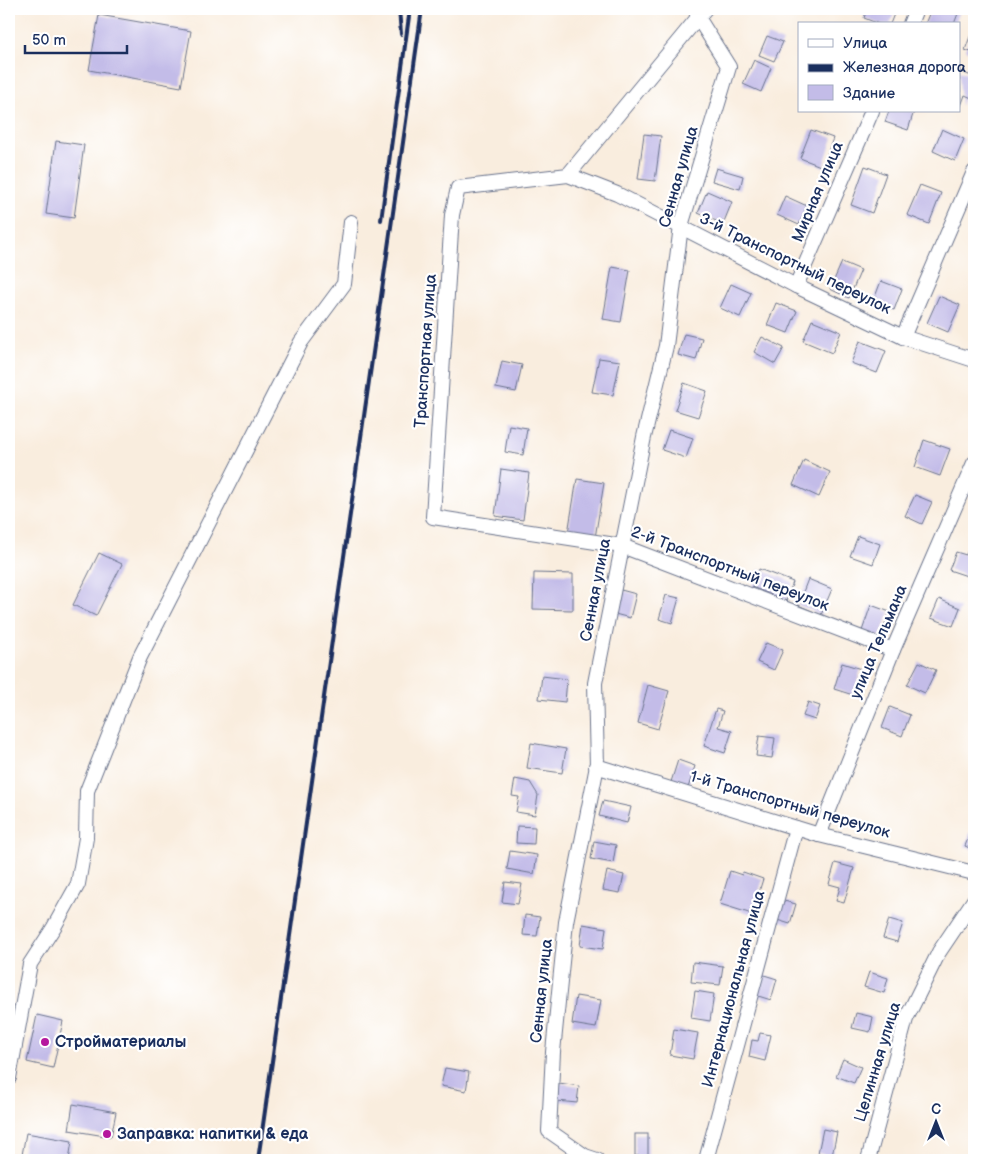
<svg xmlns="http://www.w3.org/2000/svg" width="983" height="1169" font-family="'Balsamiq Sans',sans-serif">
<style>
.building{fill:#c3bce8}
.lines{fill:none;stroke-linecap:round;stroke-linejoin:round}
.street-casing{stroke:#69728b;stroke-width:16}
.street{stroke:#fff;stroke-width:14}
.rail{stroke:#1b2f5e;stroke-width:4}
.poi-dot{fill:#b5179e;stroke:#fff;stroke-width:2}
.labels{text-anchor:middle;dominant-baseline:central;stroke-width:4.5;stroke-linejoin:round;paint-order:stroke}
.street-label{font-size:16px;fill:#1b2f5e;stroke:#fff}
.poi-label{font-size:16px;font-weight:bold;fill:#1b2f5e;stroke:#fff;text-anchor:start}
</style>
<rect width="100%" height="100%" fill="#fff"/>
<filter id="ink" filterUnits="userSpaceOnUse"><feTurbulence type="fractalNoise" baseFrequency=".02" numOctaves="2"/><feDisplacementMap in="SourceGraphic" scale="10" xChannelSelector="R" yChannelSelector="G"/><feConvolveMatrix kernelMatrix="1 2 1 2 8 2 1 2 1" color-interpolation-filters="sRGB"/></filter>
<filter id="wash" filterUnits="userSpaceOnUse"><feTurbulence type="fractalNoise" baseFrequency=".0096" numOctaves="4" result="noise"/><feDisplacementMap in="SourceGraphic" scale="20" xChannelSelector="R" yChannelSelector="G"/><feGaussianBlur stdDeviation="1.12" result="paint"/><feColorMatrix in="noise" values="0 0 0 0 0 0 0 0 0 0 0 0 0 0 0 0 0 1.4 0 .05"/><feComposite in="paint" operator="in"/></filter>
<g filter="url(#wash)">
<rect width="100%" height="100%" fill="#f9edde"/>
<g id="blocks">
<!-- building -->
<g class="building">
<path d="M867,9H896L890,24H879L864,18Z"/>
<path d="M931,9H953L959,11L954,24H925Z"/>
<path d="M99,15L191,31L181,87L89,70Z"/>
<path d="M974,26V53L965,50Z"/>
<path d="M767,36L783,42L774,61L759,55Z"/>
<path d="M754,60L771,68L761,92L743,84Z"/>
<path d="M959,71L974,77V99L965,95L961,106Z"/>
<path d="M889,111H914L908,130L885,122Z"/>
<path d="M942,129L964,139L955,161L933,151Z"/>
<path d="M811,130L833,138L823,167L800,158Z"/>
<path d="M644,134L661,136L655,181L638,179Z"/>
<path d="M56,141L84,145L74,218L46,214Z"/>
<path d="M865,166L886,174L872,213L851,205Z"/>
<path d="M716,168L743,176L740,189L712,181Z"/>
<path d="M920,185L941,193L929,224L907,215Z"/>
<path d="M707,191L732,202L723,224L698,213Z"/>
<path d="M785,196L807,206L799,225L777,215Z"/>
<path d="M842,262L861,270L849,298L830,289Z"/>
<path d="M612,267L630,270L621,322L603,319Z"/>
<path d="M881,281L902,289L894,310L873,302Z"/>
<path d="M731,284L751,293L740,317L720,308Z"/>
<path d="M939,296L960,305L948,332L927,323Z"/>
<path d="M776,303L797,311L788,333L767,325Z"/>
<path d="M812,320L841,332L832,353L803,341Z"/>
<path d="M684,334L702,338L696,360L678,355Z"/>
<path d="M762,337L784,348L775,364L754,352Z"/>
<path d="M860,341L886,351L877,373L851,363Z"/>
<path d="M599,358L620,361L613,395L592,392Z"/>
<path d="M502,361L522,365L516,392L496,388Z"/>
<path d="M684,383L707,391L698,417L675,410Z"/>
<path d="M509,425L527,428L523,455L505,452Z"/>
<path d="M669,430L693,438L686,458L662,450Z"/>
<path d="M924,440L950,449L940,476L915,467Z"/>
<path d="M804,460L830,472L819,497L793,485Z"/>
<path d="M501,469L529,473L523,520L495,516Z"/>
<path d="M577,479L604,483L595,538L568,533Z"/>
<path d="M915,495L932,502L922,524L905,516Z"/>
<path d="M858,536L880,544L873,564L850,556Z"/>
<path d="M968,550L974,553L973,578L949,570L956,552L966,555Z"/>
<path d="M99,553L122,564L96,616L73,605Z"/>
<path d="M759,569L793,582L786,601L752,587Z"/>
<path d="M534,573L573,574V610L533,609Z"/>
<path d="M808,579L832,589L821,615L798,605Z"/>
<path d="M621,590L636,594L630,618L615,614Z"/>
<path d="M666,595L679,598L672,623L659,619Z"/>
<path d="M939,599L960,608L953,626L931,618Z"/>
<path d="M871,605L890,612L880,637L862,631Z"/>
<path d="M766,643L783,650L774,670L757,662Z"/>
<path d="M919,662L936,670L925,693L907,685Z"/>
<path d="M842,663L861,669L853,695L834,689Z"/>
<path d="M542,676L567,679L565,702L539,699Z"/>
<path d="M648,685L669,691L658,729L638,723Z"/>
<path d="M808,702L820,706L815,720L803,716Z"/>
<path d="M890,707L910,715L902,736L882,728Z"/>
<path d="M716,709L723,711L718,727L732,731L725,753L704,746Z"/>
<path d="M759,736L775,738L772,758L756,756Z"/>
<path d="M531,743L566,749L562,773L527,768Z"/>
<path d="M678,760L695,766L688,788L671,782Z"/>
<path d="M515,779L530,782L538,795L535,815L516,812L519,797L512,796Z"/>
<path d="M603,801L631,807L627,823L599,816Z"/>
<path d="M517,826L535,827L534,844L516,843Z"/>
<path d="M971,831L974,832V850L965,846Z"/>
<path d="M594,841L616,845L613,863L591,859Z"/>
<path d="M510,851L537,855L534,874L507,869Z"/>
<path d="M835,863L854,868L844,903L836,901L840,887L829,884Z"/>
<path d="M607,871L624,875L620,893L603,890Z"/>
<path d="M730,871L742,875L743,872L763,879L752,914L720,904Z"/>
<path d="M505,882L522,884L518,904L502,902Z"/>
<path d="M780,900L796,904L790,924L774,919Z"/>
<path d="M525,915L540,917L537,936L523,935Z"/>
<path d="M889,919L903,923L897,942L883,938Z"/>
<path d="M583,924L606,928L603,949L580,946Z"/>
<path d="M693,962L723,966L720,985L691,982Z"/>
<path d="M869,972L888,978L884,993L864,987Z"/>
<path d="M761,974L777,979L771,1000L755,995Z"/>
<path d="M695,991L714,994L710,1021L691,1018Z"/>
<path d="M576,996L601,1000L596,1028L572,1024Z"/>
<path d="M856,1013L873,1017L870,1032L852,1028Z"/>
<path d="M37,1015L63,1021L53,1068L27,1062Z"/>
<path d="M674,1029L698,1033L693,1059L670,1055Z"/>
<path d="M760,1033L771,1035L765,1061L749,1057L752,1040L758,1041Z"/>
<path d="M843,1059L861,1067L854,1083L836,1076Z"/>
<path d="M445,1068L469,1072L466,1091L441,1086Z"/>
<path d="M559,1083L579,1086L577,1103L557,1101Z"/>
<path d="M73,1104L116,1112L111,1137L69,1130Z"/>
<path d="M823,1129L837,1132L832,1156L818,1153Z"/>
<path d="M26,1133L72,1141L69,1160H52L22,1155Z"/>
<rect x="635" y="1134" width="13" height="22"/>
</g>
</g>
</g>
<g filter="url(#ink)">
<use href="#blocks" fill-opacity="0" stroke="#69728b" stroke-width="1"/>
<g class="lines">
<defs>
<g id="street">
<path d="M910,24L916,9"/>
<path d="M568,175L705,9"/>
<path d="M796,286L872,111"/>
<path d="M903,337L974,172"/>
<path d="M893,650L622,546L433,517L452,215L458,188L568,175L617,194L796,286L903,337L974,360"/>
<path d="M596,766L819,835L974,873"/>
<path d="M819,835L893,650L974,463"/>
<path d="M9,1078L30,964L54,927L78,884L86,838L87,791L140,657L301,342L344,284L351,222"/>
<path d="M597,1160L585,1156L549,1131L553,1052L566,922L597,766L595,683L644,437L666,346L681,226L729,67L697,16"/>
<path d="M706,1160L796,828"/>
<path d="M868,1160L906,1019L939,952L974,900"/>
</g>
</defs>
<!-- street casing -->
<use href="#street" class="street-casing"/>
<!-- street -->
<use href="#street" class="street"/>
<!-- rail -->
<g class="rail">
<path d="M399,9L401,34"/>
<path d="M381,220L410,9"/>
<path d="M258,1160L422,9"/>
</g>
</g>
</g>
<!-- markers -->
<g class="poi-dot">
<circle cx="45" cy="1042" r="5"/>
<circle cx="107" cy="1134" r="5"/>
</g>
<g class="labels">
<!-- street labels -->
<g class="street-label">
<text transform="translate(679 177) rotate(-74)">Сенная улица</text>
<text transform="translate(818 192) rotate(-67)">Мирная улица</text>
<text transform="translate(795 264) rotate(26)">3-й Транспортный переулок</text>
<text transform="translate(426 351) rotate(-86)">Транспортная улица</text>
<text transform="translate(730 569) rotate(21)">2-й Транспортный переулок</text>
<text transform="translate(596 590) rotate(-79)">Сенная улица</text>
<text transform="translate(879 642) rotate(-67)">улица Тельмана</text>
<text transform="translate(790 805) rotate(16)">1-й Транспортный переулок</text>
<text transform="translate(734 989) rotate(-75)">Интернациональная улица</text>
<text transform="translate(542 991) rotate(-84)">Сенная улица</text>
<text transform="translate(878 1062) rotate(-73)">Целинная улица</text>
</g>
<!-- poi labels -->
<g class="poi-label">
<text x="55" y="1042">Стройматериалы</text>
<text x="117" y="1134">Заправка: напитки &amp; еда</text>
</g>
</g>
<!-- margin -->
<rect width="983" height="1169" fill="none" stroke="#fff" stroke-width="30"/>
<!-- legend -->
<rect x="798" y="22" width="162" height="90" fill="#ffffff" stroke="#a4acbf"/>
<rect x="808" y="39" width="25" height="8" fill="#ffffff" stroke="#a4acbf"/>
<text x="843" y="48" font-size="15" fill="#1b2f5e">Улица</text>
<rect x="808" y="64" width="25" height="8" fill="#1b2f5e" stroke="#a4acbf"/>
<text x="843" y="72" font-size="15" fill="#1b2f5e">Железная дорога</text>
<rect x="808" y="85" width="25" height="15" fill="#c3bce8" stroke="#a4acbf"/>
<text x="843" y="98" font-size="15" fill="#1b2f5e">Здание</text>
<!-- north arrow -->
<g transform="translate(936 1122)" stroke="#ffffff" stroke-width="4" paint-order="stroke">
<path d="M0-4L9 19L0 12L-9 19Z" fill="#1b2f5e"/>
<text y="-8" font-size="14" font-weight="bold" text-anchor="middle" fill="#1b2f5e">С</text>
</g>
<!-- scale -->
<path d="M25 45v8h102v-8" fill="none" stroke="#1b2f5e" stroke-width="2.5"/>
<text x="32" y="45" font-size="15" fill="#1b2f5e" stroke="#ffffff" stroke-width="4" paint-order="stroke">50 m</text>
</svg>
